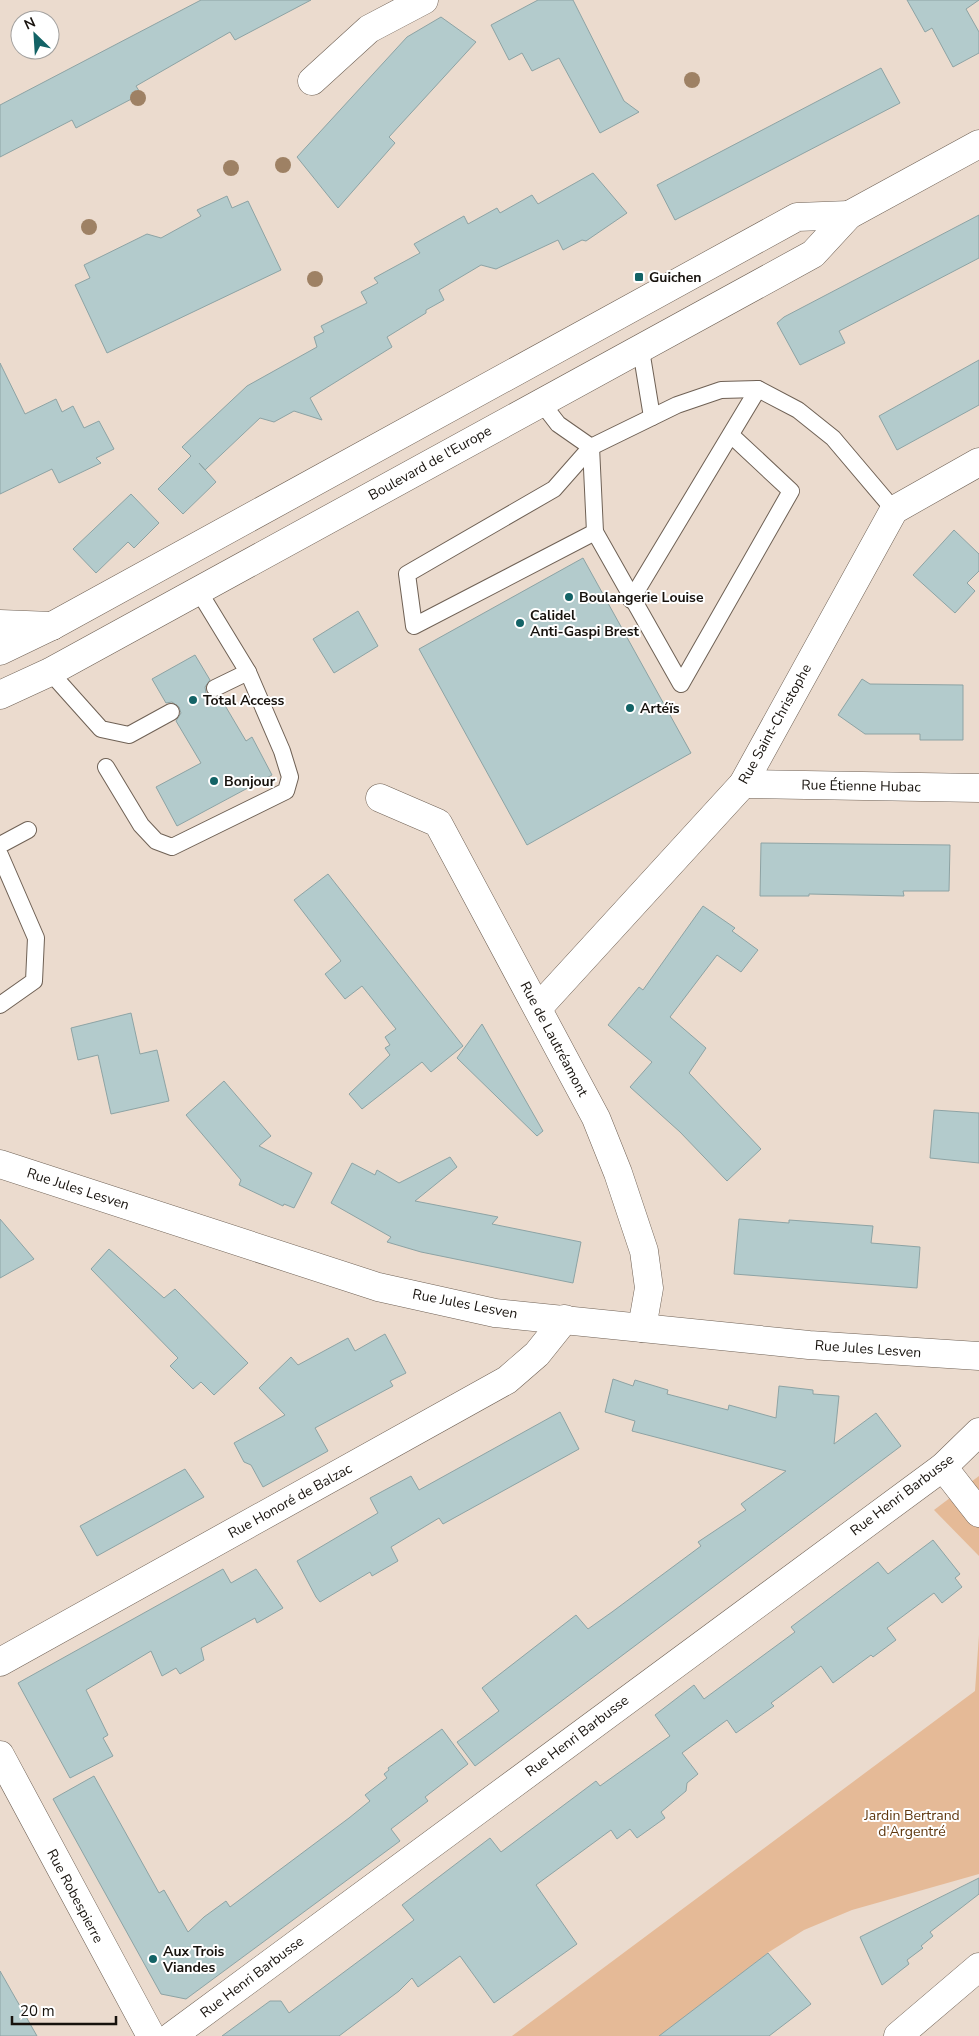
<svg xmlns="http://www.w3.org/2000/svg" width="979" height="2036" font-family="'Nunito Sans',sans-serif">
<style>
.green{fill:#e5ba97}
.building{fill:#b3cbcc;stroke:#8da3a4}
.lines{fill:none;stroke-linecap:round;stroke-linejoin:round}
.service-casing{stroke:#6f6155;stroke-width:18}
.minor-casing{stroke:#6f6155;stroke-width:29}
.tertiary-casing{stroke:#6f6155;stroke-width:29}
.primary-casing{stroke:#6f6155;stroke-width:29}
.service{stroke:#fff;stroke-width:16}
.minor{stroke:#fff;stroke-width:28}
.tertiary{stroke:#fff;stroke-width:28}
.primary{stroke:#fff;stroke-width:28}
.tree{fill:#9e8164}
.poi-dot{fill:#136366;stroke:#fff;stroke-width:2}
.labels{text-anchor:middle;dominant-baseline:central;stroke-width:4;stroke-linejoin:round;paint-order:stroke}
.poi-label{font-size:14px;font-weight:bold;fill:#17120d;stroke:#fff;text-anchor:start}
.street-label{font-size:14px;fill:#17120d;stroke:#fff}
.park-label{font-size:14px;fill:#5f370e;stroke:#fff}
</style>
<rect width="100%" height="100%" fill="#ebdbce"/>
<!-- green -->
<g class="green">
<path d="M979,1476V1556L934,1510Z"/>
<path d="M979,1635V1874L852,1910L804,1930L769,1952L661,2036H512L975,1691Z"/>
</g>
<!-- building -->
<g class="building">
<path d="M201,0H311L235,40L230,32L136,86L141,94L76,128L72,120L0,157V105Z"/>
<path d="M538,0H573L624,101L639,112L600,133L559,58L532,71L522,53L509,60L491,25Z"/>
<path d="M907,0H979L966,9L979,32V53L953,67L932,28L925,32Z"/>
<path d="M441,17L476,42L389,137L395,143L338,208L297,157L407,37Z"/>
<path d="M881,68L900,103L675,220L657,185Z"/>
<path d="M593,173L627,213L586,241L582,240L563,250L558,240L496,269L481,265L439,290L444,300L426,310V313L387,337L392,347L310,398L322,420L294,411L274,422L260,418L205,470L199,463L216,482L183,514L158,489L191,456L182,447L247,386L317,347L314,337L324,332L321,326L367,303L361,292L378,283L374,278L420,253L414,244L464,216L468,224L497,208L500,213L532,195L538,204Z"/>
<path d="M227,196L232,208L248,201L281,270L107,353L75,285L90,278L84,265L147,234L161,238L201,216L197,210Z"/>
<path d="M979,215V258L839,331L845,343L800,365L777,323L784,317Z"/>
<path d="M979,360V405L897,450L879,416Z"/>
<path d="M0,363L25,414L56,399L62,412L73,406L84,428L99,421L114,449L96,458L101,463L59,483L52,469L0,494Z"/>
<path d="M131,494L159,523L134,548L128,542L96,573L73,549Z"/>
<path d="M954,530L979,554V571L967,583L975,591L955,613L913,575Z"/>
<path d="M583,558L691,753L527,845L419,649Z"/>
<path d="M358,611L378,646L334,673L313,639Z"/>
<path d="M195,655L210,680L205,687L206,693L214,698L220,697L246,741L252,737L272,775L177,826L156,787L201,763L176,721L181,713L179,707L172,702L166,703L152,679Z"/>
<path d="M862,679L870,684L963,685V740H920V734H865L838,715Z"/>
<path d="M761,843L950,845L949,891H903L904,896L809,894V896H760Z"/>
<path d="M328,874L463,1046L431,1072L422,1062L362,1109L349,1094L390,1055L385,1048L390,1045L385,1037L396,1029L362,986L345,999L325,974L341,961L294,900Z"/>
<path d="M703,906L735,928L732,931L758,950L741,972L717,955L670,1017L706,1048L689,1073L761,1149L727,1181L680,1132L630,1087L652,1062L608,1025L639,987L643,990Z"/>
<path d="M131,1013L140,1054L157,1050L169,1101L111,1114L98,1055L78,1060L71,1028Z"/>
<path d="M482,1024L543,1131L537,1136L457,1058Z"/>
<path d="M224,1081L271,1136L259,1146L312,1173L294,1208L284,1204L283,1206L239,1185L241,1180L186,1115Z"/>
<path d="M934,1110L979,1113V1163L930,1158Z"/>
<path d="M450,1157L457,1167L415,1201L498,1217L492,1224L581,1242L573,1283L421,1252L387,1242L391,1237L331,1203L352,1163L375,1175L377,1170L399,1183Z"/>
<path d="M0,1219L34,1259L0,1278Z"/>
<path d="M739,1219L789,1223V1220L873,1226L871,1243L920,1247L917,1288L734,1274Z"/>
<path d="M109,1249L164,1298L175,1289L248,1363L214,1395L201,1382L193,1389L170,1366L178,1358L91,1269Z"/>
<path d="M385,1334L406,1373L390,1381L393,1386L315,1428L328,1451L263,1487L251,1465L244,1462L234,1443L285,1415L259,1388L291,1357L298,1365L348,1338L355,1351Z"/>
<path d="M613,1379L633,1386L635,1380L668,1390L667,1394L728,1410L729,1405L776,1418L779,1386L813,1390V1394L839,1396L834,1444L876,1413L901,1446L475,1766L457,1742L499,1711L482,1688L576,1615L588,1629L612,1612L701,1546L698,1542L746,1510L741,1504L786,1471L632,1431L635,1421L605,1412Z"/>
<path d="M560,1412L579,1449L443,1524L439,1518L391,1547L398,1561L372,1576L370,1572L320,1602L316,1597L297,1561L378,1513L370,1498L411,1476L419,1490Z"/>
<path d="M185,1469L204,1497L97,1556L80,1526Z"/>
<path d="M933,1540L960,1574L955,1578L962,1587L942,1603L934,1593L887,1628L896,1640L873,1657L871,1655L833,1683L821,1666L771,1703L774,1706L736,1733L727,1720L682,1753L698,1774L687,1783L686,1791L661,1812L665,1818L637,1838L630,1829L617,1839L611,1830L536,1885L577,1944L494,2003L460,1956L418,1987L412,1978L399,1991L339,2036H222L270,2001H281L289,2013L414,1920L402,1905L490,1838L501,1852L596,1781L600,1786L670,1736L655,1715L694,1685L704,1699L795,1632L791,1627L878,1562L888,1574Z"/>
<path d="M223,1569L231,1583L256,1569L283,1608L257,1623L255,1618L201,1648L204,1660L180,1674L176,1668L162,1676L151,1651L86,1690L108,1735L103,1738L113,1756L70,1778L18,1683Z"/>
<path d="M442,1729L468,1764L425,1797L428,1801L391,1829L400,1841L186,1999L161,1994L53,1799L94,1776L159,1893L164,1890L188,1932L204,1917L226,1901L230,1907L349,1818L370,1801L365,1795L387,1778L384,1774L389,1770L388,1768Z"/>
<path d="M979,1878V1894L930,1932L933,1936L921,1946L923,1948L907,1960L909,1964L882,1985L860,1937Z"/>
<path d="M768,1953L811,2004L769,2036H659Z"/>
<path d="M0,1971L37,2036H0Z"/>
</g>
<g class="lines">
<defs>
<g id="service">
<path d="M641,350L652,417"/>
<path d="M541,402L558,424L591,447"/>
<path d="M591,447L595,532L681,684L791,491L731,435"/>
<path d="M595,532L414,626L407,574L554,489L591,447L677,405L721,390L758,389L798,410L833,438L894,510"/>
<path d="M198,590L248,672L215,688"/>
<path d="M631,600L758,389"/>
<path d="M50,672L101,729L129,735L171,712"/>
<path d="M106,767L141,825L156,841L172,847L286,791L290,777L282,751L248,672"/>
<path d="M0,845L28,830"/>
<path d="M0,855L36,938L34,981L0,1005"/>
</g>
<g id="minor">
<path d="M312,81L369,29L424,0"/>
<path d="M0,624L52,626"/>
<path d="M743,784L979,788"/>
<path d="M380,798L438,823L596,1118L618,1173L644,1251L649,1288L642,1328"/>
<path d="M538,1008L743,784L894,510L979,462"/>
<path d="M0,1164L378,1287L495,1313L809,1345L979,1356"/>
<path d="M943,1467L979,1513"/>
<path d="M0,1662L507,1380L537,1354L565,1319"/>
<path d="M172,2036L943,1467L979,1432"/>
<path d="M898,2036L979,1967"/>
</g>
<path id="tertiary" d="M0,1755L151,2036"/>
<g id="primary">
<path d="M0,651L52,626L797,217L849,215"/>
<path d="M0,695L50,672L813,254L849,215L979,144"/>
</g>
</defs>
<!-- service casing -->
<use href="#service" class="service-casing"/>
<!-- minor casing -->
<use href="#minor" class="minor-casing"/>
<!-- tertiary casing -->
<use href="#tertiary" class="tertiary-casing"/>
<!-- primary casing -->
<use href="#primary" class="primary-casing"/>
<!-- service -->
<use href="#service" class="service"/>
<!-- minor -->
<use href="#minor" class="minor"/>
<!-- tertiary -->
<use href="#tertiary" class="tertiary"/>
<!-- primary -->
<use href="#primary" class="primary"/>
</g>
<!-- trees -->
<g class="tree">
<circle cx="692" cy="80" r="8"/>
<circle cx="138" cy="98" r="8"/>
<circle cx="283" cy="165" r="8"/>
<circle cx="231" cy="168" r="8"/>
<circle cx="89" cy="227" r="8"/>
<circle cx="315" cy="279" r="8"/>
</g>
<!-- markers -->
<g class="poi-dot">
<rect x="634" y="272" width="10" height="10" rx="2.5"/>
<circle cx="569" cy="597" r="5"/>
<circle cx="520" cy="623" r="5"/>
<circle cx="193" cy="700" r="5"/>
<circle cx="630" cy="708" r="5"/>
<circle cx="214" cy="781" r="5"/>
<circle cx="153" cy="1959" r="5"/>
</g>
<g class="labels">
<!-- poi labels -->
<g class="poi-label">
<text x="649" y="277">Guichen</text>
<text x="579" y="597">Boulangerie Louise</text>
<text x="530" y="615">Calidel<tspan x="530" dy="16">Anti-Gaspi Brest</tspan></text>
<text x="203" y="700">Total Access</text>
<text x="640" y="708">Artéïs</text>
<text x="224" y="781">Bonjour</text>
<text x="163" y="1951">Aux Trois<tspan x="163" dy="16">Viandes</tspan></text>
</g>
<!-- street labels -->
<g class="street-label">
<text transform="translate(430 463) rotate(-29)">Boulevard de l'Europe</text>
<text transform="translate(775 724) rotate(-61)">Rue Saint-Christophe</text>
<text transform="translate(861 786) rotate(1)">Rue Étienne Hubac</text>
<text transform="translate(554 1039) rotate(62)">Rue de Lautréamont</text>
<text transform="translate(78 1189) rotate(18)">Rue Jules Lesven</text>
<text transform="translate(465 1304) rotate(11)">Rue Jules Lesven</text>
<text transform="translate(868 1349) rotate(4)">Rue Jules Lesven</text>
<text transform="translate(902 1495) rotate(-37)">Rue Henri Barbusse</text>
<text transform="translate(290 1501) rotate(-29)">Rue Honoré de Balzac</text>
<text transform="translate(577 1736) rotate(-37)">Rue Henri Barbusse</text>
<text transform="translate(75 1896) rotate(62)">Rue Robespierre</text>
<text transform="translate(252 1977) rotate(-37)">Rue Henri Barbusse</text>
</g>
<!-- park labels -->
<g class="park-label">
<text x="912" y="1815">Jardin Bertrand<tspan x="912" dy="16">d'Argentré</tspan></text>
</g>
</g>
<!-- north arrow -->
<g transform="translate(35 35) rotate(335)"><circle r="24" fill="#ffffff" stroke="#a2a09e"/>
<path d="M0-4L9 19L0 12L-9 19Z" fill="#136366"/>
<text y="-8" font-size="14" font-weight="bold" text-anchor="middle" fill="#17120d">N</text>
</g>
<!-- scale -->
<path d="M12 2016v8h104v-8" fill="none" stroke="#17120d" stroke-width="2.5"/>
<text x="20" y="2016" font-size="15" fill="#17120d" stroke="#ffffff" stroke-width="4" paint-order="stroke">20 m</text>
</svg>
